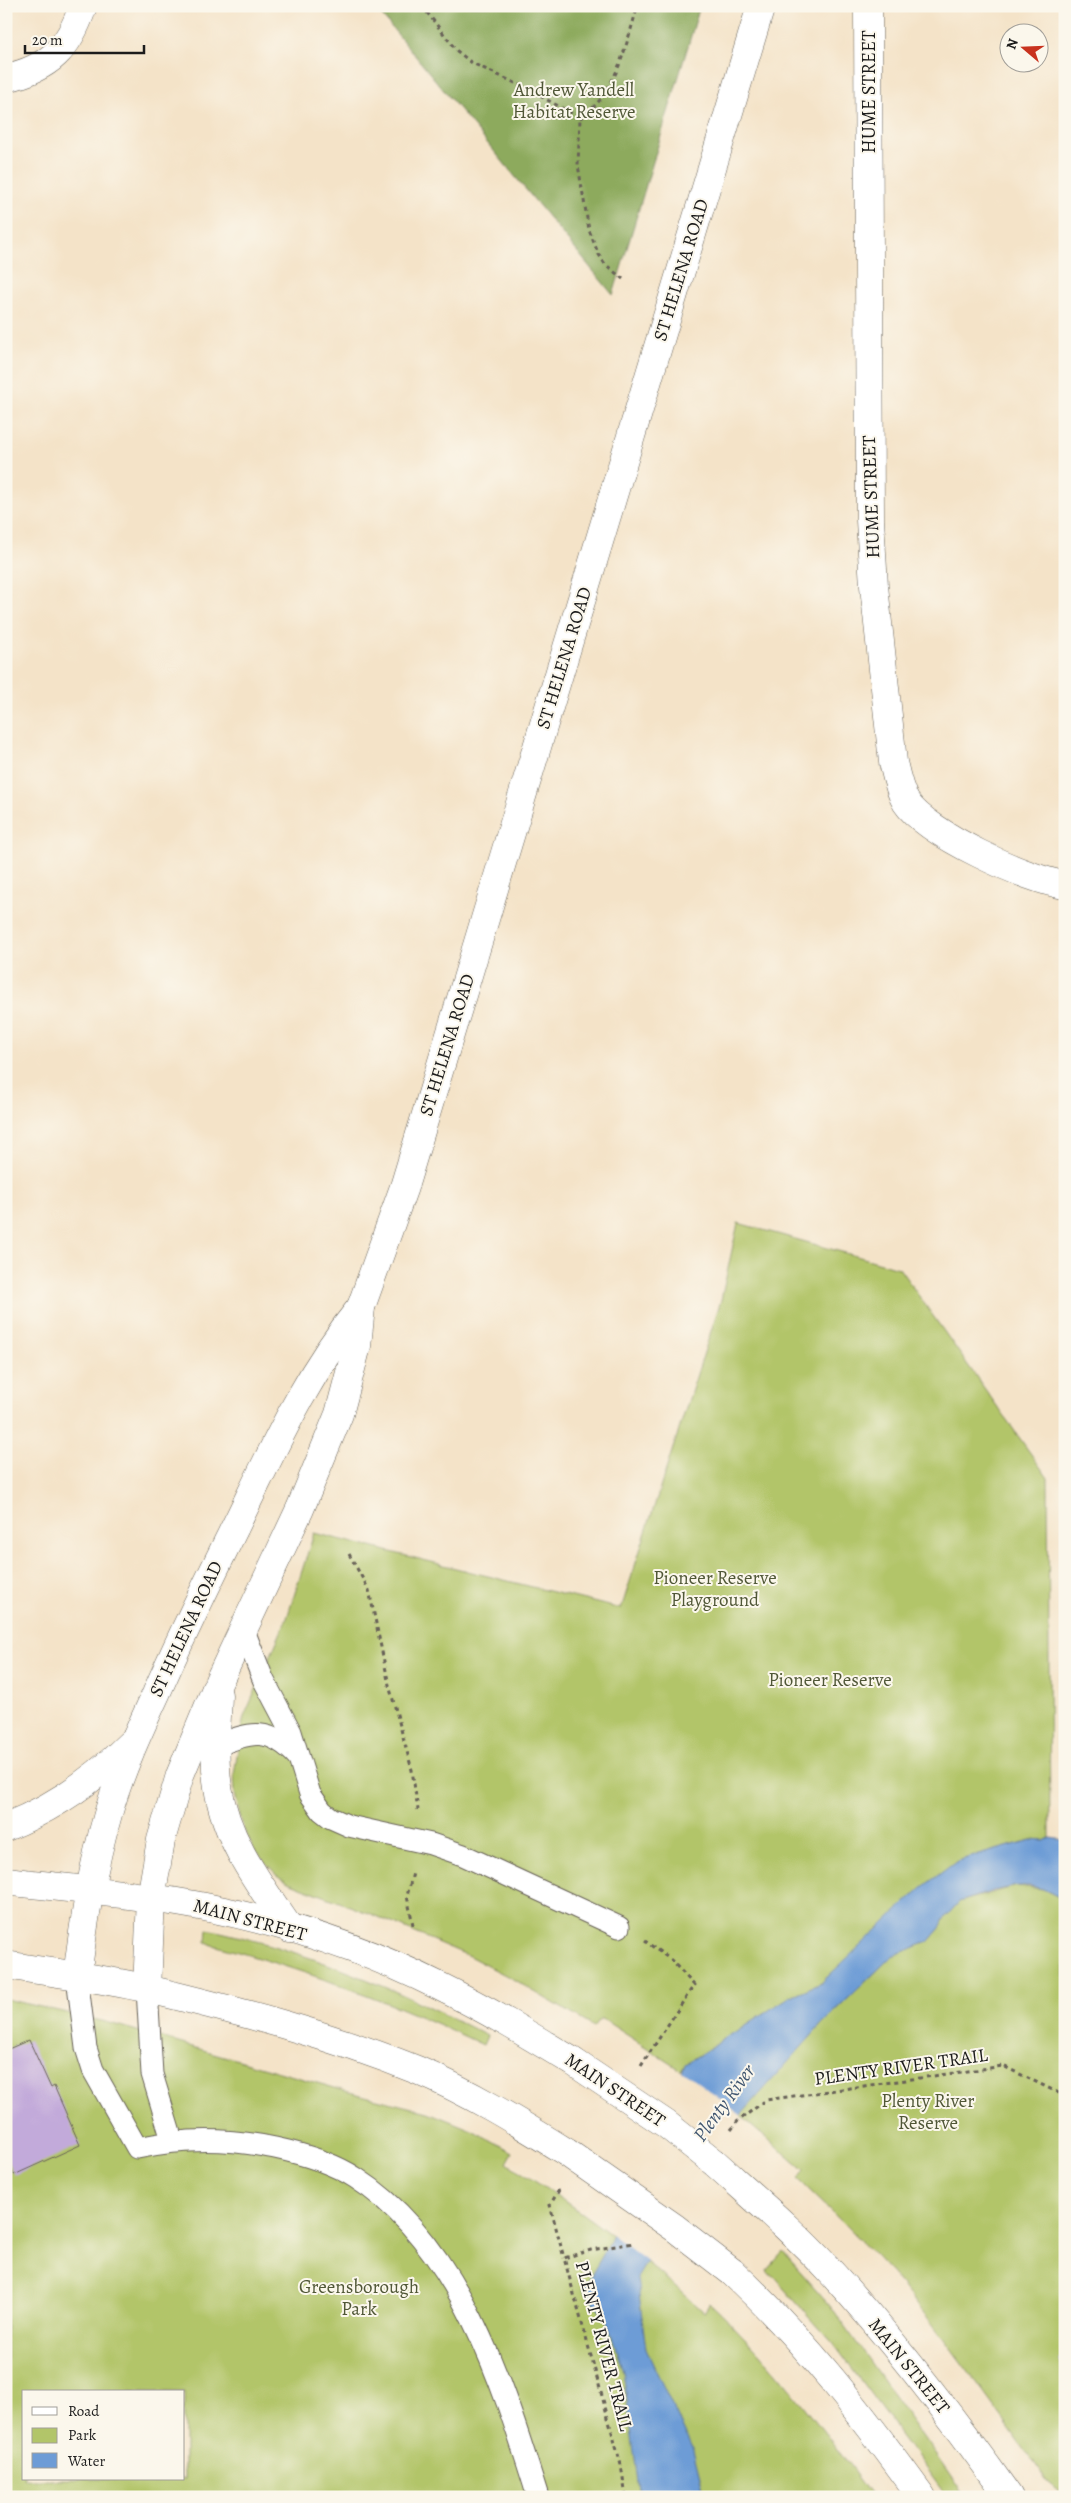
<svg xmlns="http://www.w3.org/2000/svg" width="1071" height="2503" font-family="Alegreya,serif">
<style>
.green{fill:#b2c569;stroke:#677042;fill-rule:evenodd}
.forest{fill:#8daa5d;stroke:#54633c}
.water{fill:#6d9cd6;stroke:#445c79}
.pier{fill:#f4e3c8}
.building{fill:#c2aada}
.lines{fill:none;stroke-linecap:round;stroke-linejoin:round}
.lane-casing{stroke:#686258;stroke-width:23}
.street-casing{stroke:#686258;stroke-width:29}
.primary-casing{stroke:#686258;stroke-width:29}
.path{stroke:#686258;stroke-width:3;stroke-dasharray:4 4;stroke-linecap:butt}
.lane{stroke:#fff;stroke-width:21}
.street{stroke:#fff;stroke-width:28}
.primary{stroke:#fff;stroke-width:28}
.primary-bridge-casing{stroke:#686258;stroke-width:29;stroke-linecap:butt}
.primary-bridge{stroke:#fff;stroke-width:28}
.labels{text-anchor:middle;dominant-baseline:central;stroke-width:4;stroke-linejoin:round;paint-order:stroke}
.park-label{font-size:19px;fill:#505737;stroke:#fbf7ec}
.street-label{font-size:19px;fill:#1c1c1c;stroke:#fbf7ec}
.water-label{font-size:20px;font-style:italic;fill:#405670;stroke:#fbf7ec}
</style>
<rect width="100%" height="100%" fill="#fbf7ec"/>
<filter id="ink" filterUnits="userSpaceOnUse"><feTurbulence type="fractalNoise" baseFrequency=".02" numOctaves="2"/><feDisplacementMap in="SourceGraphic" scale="10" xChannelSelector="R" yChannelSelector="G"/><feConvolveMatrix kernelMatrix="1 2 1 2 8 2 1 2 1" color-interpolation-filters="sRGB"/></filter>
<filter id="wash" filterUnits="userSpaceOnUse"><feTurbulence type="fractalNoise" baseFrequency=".0096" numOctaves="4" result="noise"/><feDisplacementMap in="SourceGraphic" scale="20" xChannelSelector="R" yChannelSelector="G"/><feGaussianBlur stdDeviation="1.12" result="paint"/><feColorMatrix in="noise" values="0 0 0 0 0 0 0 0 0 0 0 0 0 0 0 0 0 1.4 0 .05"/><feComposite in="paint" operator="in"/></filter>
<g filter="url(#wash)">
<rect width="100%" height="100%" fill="#f4e3c8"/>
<!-- green -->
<g class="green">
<path d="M738,1223L899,1268L1048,1478L1050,1838L1044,1841L1031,1840L957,1861L821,1983L791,1996L685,2064L681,2070L601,2018L594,2027L511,1978L469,1956L378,1917L288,1882L276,1874L255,1851L243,1828L235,1794L234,1775L240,1735L244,1717L287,1618L314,1533L621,1609L721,1300Z"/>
<path d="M1017,1886L1043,1889L1065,1900V2496L1048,2482C997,2412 948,2340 892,2274C862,2241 830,2210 798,2179L804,2170L740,2115L822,2024L892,1956L928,1942L940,1928L944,1919L959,1902Z"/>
<path d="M207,1929C306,1950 397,1989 487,2036L483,2045C394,2002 302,1969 206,1943Z"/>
<path d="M6,1999L106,2022L345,2091L428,2112L472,2130L513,2152L507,2163C577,2208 643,2255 704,2312L710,2303C772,2362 822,2427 872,2497H6ZM24,2392H184V2479H24Z"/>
<path d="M783,2252L830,2305L965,2497H947L832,2342L767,2270Z"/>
</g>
<!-- forest -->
<path class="forest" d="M374,6H700L613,295Z"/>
<!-- water -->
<path class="water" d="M1050,1838L1065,1840V1900L1043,1889L1030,1886H1017L993,1891L959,1902L944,1919L940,1928L928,1942L892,1956L822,2024L726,2132L637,2278L646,2349L693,2450L705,2497H640L623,2371L606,2319L583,2289L604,2253L685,2064L791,1996L821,1983L921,1888L957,1861L1031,1840L1044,1841Z"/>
<!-- pier -->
<path class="pier" d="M679,2068L742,2116L728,2133L649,2263L610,2233Z"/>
<g id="blocks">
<!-- building -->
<g class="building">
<path d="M29,2040L51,2088L54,2086L80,2145L14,2175L6,2158V2050Z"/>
<path d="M1065,2357V2369L1059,2360Z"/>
</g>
</g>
</g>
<g filter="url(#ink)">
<use href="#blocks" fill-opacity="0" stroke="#686258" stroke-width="1"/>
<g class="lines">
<defs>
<g id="lane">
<path d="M243,1628L263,1679L291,1732L310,1794L322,1811L331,1818L349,1826L431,1844L463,1855L619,1927"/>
<path d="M217,1746C251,1731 270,1727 298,1757"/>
<path d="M77,1977L86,2048L93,2070L137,2148C185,2138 227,2138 275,2148C303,2154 332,2162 356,2178C460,2245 503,2385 538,2497"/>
<path d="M147,1989L152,2074L172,2140"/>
</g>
<g id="street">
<path d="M868,6L870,520L874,586L893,762C896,775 899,790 906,802C927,834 1027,880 1065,885"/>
<path d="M6,78C50,68 69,48 83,6"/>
</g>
<g id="primary">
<path d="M218,1695C217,1725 213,1757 218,1787C226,1841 260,1885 290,1929"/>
<path d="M6,1827C54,1808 94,1780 131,1743"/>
<path d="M6,1881C72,1889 140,1894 205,1907C285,1923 368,1950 441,1987C486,2009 529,2035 572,2061"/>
<path d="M6,1965C53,1973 102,1978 148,1989C239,2011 330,2035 417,2070C469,2092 518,2122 566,2152"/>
<path d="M77,1977C84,1921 92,1868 108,1814C120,1772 138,1733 156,1694C181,1636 209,1580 237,1523C274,1447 307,1373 361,1307"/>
<path d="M147,1989L151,1898L161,1840L180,1775L219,1681L300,1509L339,1414L357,1346L361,1307L404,1187L761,6"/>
<path d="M715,2163C754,2198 794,2232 829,2270C894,2341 953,2418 1009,2497"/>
<path d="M732,2272C804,2339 864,2417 922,2497"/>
</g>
</defs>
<!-- lane casing -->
<use href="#lane" class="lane-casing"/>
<!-- street casing -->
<use href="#street" class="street-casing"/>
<!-- primary casing -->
<use href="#primary" class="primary-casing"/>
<!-- path -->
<g class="path">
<path d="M422,6L457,51L472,63L524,87L580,118L578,165L589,230L598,253L605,264L623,279"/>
<path d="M580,118C617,94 625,46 638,6"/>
<path d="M349,1554L369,1590L389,1685L412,1770L418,1810"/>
<path d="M413,1925L407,1896L413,1873"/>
<path d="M641,2066L694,1985L671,1960L645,1941"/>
<path d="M731,2130L738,2121L766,2100L1003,2066L1065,2096"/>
<path d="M559,2190L550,2205L564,2258"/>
<path d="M626,2497L621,2465L564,2258L591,2250L634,2243"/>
</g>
<!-- lane -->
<use href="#lane" class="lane"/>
<!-- street -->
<use href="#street" class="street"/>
<!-- primary -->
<use href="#primary" class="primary"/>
<defs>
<g id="primary-bridge">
<path d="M572,2061L666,2124L715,2163"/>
<path d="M566,2152L675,2228L732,2272"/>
</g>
</defs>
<!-- primary-bridge casing -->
<use href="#primary-bridge" class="primary-bridge-casing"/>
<!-- primary-bridge -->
<use href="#primary-bridge" class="primary-bridge"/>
</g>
</g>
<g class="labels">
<!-- park labels -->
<g class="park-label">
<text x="574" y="90">Andrew Yandell<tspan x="574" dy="22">Habitat Reserve</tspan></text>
<text x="715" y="1578">Pioneer Reserve<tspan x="715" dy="22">Playground</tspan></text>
<text x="830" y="1680">Pioneer Reserve</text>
<text x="928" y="2101">Plenty River<tspan x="928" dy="22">Reserve</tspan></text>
<text x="359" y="2287">Greensborough<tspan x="359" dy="22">Park</tspan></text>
</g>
<!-- street labels -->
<g class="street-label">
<text transform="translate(869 92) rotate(-90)">HUME STREET</text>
<text transform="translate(681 270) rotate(-73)">ST HELENA ROAD</text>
<text transform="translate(871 497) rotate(-92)">HUME STREET</text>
<text transform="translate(564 658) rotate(-73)">ST HELENA ROAD</text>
<text transform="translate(447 1045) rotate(-73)">ST HELENA ROAD</text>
<text transform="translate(186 1629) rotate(-65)">ST HELENA ROAD</text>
<text transform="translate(250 1920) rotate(15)">MAIN STREET</text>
<text transform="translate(901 2067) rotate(-8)">PLENTY RIVER TRAIL</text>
<text transform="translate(615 2090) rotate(34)">MAIN STREET</text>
<text transform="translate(604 2346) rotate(75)">PLENTY RIVER TRAIL</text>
<text transform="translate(909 2366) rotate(51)">MAIN STREET</text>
</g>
<!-- water labels -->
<g class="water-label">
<text transform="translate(724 2103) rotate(-54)">Plenty River</text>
</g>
</g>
<!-- margin -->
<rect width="1071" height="2503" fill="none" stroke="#fbf7ec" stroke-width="25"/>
<!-- legend -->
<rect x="22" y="2390" width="162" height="90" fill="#fbf7ec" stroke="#a29f99"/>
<rect x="32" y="2407" width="25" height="8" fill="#ffffff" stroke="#a29f99"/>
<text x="68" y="2416" font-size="15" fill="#1c1c1c">Road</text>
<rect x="32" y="2428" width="25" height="15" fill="#b2c569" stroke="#a29f99"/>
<text x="68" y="2440" font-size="15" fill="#1c1c1c">Park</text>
<rect x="32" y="2453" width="25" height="15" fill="#6d9cd6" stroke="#a29f99"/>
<text x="68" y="2466" font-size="15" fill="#1c1c1c">Water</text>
<!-- north arrow -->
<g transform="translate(1024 48) rotate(289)"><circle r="24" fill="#fbf7ec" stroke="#a29f99"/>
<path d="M0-4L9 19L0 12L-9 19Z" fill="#c8321e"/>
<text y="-8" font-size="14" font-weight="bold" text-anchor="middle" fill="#1c1c1c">N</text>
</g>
<!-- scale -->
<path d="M25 45v8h119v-8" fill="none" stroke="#1c1c1c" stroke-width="2.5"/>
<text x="32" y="45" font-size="15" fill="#1c1c1c" stroke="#fbf7ec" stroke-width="4" paint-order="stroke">20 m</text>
</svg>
